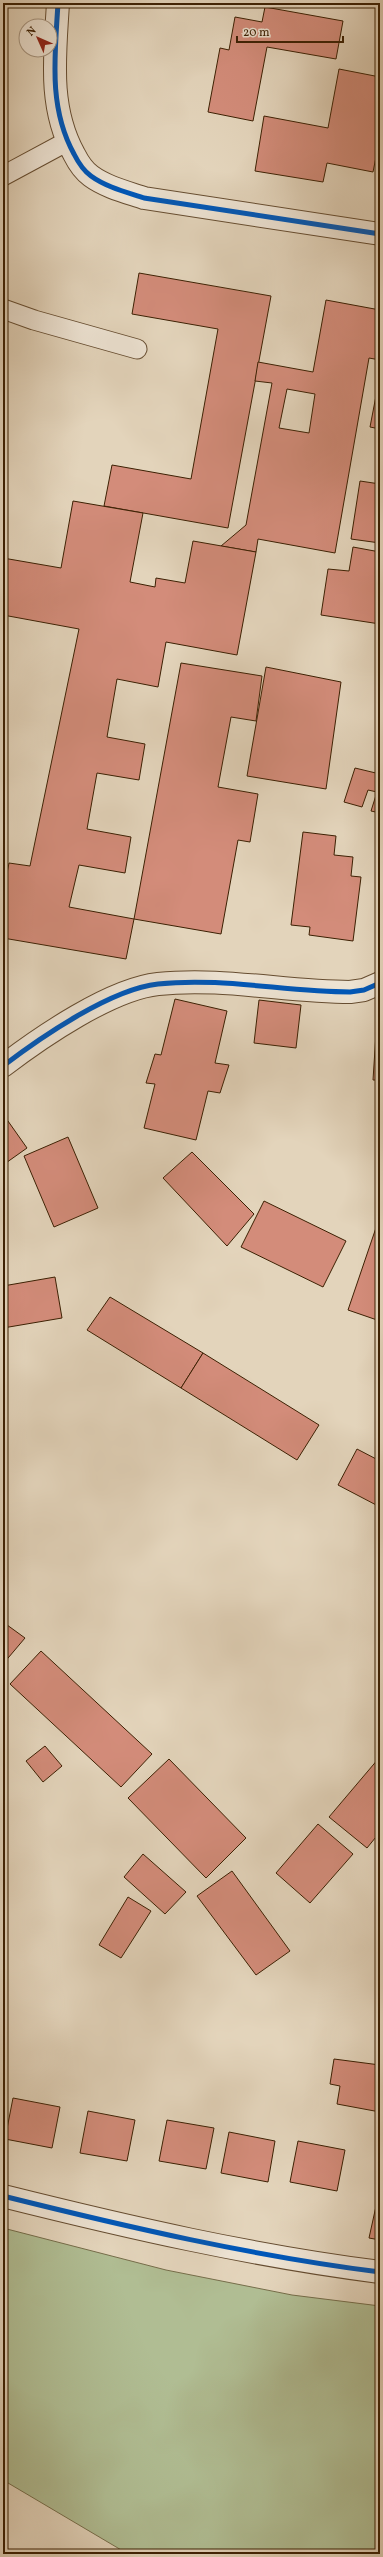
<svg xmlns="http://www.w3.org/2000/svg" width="383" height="2557" font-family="Vollkorn,serif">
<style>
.green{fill:#b0bd93;stroke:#766e4b}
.building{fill:#d38c7a;stroke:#3c2003;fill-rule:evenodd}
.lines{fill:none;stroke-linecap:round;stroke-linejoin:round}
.lane-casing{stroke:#664d31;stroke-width:21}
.street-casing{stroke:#664d31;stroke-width:24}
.lane{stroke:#ede3d3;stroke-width:19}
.street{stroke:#ede3d3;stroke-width:22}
.cycleway-casing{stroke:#ede3d3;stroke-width:8}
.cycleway{stroke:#0057b8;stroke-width:5}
</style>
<rect width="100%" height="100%" fill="#e3d4bb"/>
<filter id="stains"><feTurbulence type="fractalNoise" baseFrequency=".005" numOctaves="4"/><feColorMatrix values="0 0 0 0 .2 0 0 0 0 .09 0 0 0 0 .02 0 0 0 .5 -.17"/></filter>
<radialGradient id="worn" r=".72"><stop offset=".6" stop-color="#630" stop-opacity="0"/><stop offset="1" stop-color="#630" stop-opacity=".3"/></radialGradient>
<!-- green -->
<path class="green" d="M3,2228L166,2270L292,2295L380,2306V2554H128L3,2480Z"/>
<!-- building -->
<g class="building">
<path d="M265,7L343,21L336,59L267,47L253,121L208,112L220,48L229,50L235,17L262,22Z"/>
<path d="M339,69L380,77V137L373,172L327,163L323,182L255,171L264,116L328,128Z"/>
<path d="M139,273L271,296L228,528L104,506L112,465L191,479L218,329L132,314Z"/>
<path d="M326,300L380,310V360L369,358L335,553L258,539L256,552L221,546L246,525L272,383L255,381L258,362L313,372ZM287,389L315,394L309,433L279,428Z"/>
<path d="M380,375V429L370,427Z"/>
<path d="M360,481L380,484V543L351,539Z"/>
<path d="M73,501L143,513L130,582L155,587L156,578L185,583L193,541L256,552L237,655L166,642L158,687L117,679L107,737L145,744L139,780L97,773L87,829L131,837L125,873L79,865L69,907L134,919L126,959L3,938V894L9,863L30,866L79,629L3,615V558L61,568Z"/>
<path d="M353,547L380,552V624L321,615L328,569L349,571Z"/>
<path d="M181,663L262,676L256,721L231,717L218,787L258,794L250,842L238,840L221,934L134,919Z"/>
<path d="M266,667L341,682L326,789L247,776Z"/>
<path d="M355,768L380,774V813L371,811L377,792L368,790L362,807L344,802Z"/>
<path d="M303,832L336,836L334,855L353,857L351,876L361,877L353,941L309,935L310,927L291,925Z"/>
<path d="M175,999L227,1011L215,1063L229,1065L220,1093L208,1091L196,1140L144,1128L155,1084L146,1083L155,1054L161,1055Z"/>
<path d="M259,1000L301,1005L296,1048L254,1043Z"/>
<path d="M377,1018L380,1019V1080H373Z"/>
<path d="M3,1114L27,1148L3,1165Z"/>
<path d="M68,1137L98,1208L54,1227L24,1156Z"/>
<path d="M192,1152L254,1214L227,1246L163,1178Z"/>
<path d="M264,1201L346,1241L323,1287L241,1247Z"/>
<path d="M380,1216V1321L348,1310Z"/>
<path d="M55,1277L62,1318L3,1328V1286Z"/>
<path d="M110,1297L203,1353L181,1388L87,1330Z"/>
<path d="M203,1353L319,1425L297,1460L181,1388Z"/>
<path d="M357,1449L380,1461V1507L338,1485Z"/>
<path d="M3,1622L25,1638L3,1664Z"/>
<path d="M41,1651L152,1754L121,1787L10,1684Z"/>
<path d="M45,1746L62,1766L43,1782L26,1761Z"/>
<path d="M379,1758L380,1832L367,1848L329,1817Z"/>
<path d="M169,1759L246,1838L206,1878L128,1798Z"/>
<path d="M318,1824L353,1854L310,1903L276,1873Z"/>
<path d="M143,1854L186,1892L165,1914L124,1877Z"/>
<path d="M232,1871L290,1951L256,1975L197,1896Z"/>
<path d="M128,1897L151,1911L121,1958L99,1945Z"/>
<path d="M334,2059L380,2065V2112L337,2104L340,2086L330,2084Z"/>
<path d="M13,2098L60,2107L52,2148L5,2139Z"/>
<path d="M88,2111L135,2120L127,2161L80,2153Z"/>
<path d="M167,2120L214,2128L206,2169L159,2161Z"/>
<path d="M229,2132L275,2141L268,2182L221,2173Z"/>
<path d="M298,2141L345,2150L337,2191L290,2182Z"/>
<path d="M380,2188V2240L369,2238Z"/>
</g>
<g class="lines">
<defs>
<g id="lane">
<path d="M3,176L68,141"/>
<path d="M3,309L34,320L137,349"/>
</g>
<g id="street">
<path d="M58,3C55,55 48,107 74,154C78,162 84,171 91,176C106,187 126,192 144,198L380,234"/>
<path d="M3,1066C41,1037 111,989 158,984C222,977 286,992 350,992L364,990L380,983"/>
<path d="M3,2196C127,2227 253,2256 380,2272"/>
</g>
</defs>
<!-- lane casing -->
<use href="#lane" class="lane-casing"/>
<!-- street casing -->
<use href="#street" class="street-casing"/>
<!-- lane -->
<use href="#lane" class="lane"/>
<!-- street -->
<use href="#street" class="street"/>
<defs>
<g id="cycleway">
<path d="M58,3C55,55 48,107 74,154C78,162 84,171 91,176C106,187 126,192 144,198L380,234"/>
<path d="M3,1066C41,1037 111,989 158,984C222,977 286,992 350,992L364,990L380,983"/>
<path d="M3,2196C127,2227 253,2256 380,2272"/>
</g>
</defs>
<!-- cycleway casing -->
<use href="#cycleway" class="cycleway-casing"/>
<!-- cycleway -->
<use href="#cycleway" class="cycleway"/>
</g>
<!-- margin -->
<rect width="383" height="2557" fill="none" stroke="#e3d4bb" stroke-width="16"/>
<rect x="4" y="4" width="375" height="2549" fill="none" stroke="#3c2003" stroke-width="2"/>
<rect x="8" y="8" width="367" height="2541" fill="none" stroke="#3c2003"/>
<!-- north arrow -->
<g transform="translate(38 38) rotate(315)"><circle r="19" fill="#ede3d3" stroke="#a69580"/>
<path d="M0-3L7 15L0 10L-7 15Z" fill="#8f2418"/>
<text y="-6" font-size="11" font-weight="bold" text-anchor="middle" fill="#3c2003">N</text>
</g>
<!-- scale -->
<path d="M237 36v6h106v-6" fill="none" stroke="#3c2003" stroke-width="2"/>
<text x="243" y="36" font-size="12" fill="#3c2003" stroke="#ede3d3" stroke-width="3" paint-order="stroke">20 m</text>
<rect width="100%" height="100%" filter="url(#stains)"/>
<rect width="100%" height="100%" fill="url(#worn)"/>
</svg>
